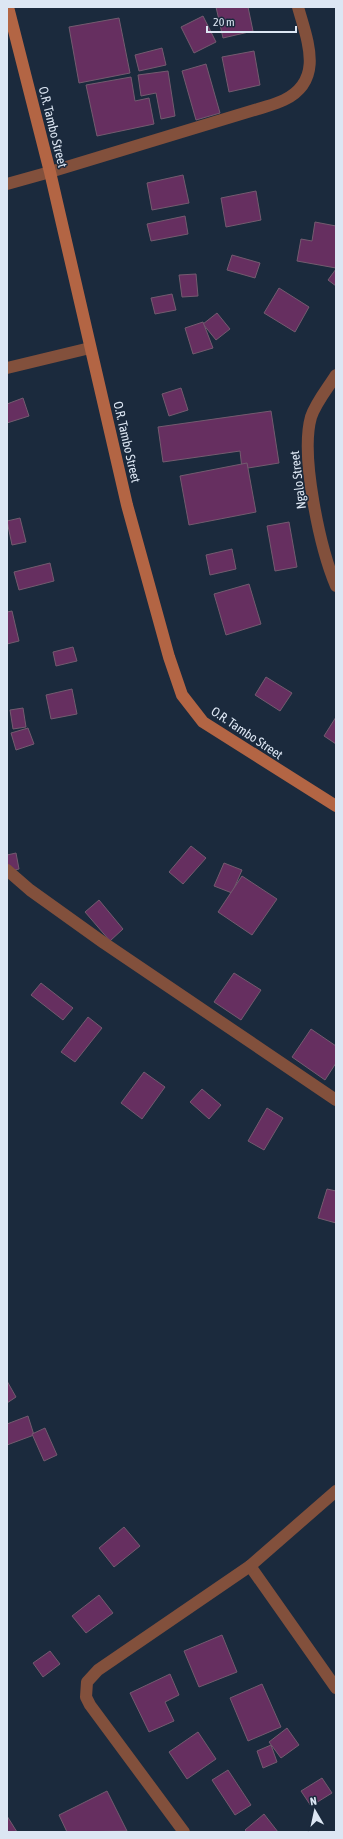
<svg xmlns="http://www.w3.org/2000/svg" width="343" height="1839" font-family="'Asap Condensed',sans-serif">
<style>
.building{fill:#662f60;stroke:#735b6f}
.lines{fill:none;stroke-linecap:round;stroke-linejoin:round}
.street{stroke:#82503c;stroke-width:12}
.secondary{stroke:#b36544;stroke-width:12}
.labels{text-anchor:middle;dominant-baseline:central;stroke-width:3;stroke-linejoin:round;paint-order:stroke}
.street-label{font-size:13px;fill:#dce6f3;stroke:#1b2a3d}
</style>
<rect width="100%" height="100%" fill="#1b2a3d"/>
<!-- building -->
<g class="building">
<path d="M216,7H248L253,31L223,38Z"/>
<path d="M203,16L216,42L194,53L181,27Z"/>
<path d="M119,18L130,73L79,83L69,27Z"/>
<path d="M162,48L166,65L139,71L135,55Z"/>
<path d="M254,51L260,85L229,92L222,57Z"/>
<path d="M206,64L220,113L196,120L182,71Z"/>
<path d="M168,71L175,116L161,119L156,93L141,96L138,75Z"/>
<path d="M131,77L135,101L149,98L154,124L97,136L86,85Z"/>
<path d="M183,175L189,203L152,210L147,183Z"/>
<path d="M256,191L261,220L226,227L221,198Z"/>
<path d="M185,216L188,234L151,241L147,224Z"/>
<path d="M315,222L336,226V268L297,261L301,239L312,241Z"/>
<path d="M232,255L260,263L255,278L227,270Z"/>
<path d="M336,269V286L328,280Z"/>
<path d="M196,274L198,296L182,297L179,275Z"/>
<path d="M279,288L309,307L295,332L264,313Z"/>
<path d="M172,294L176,310L155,314L151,298Z"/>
<path d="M217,313L230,329L216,340L203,324Z"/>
<path d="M203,322L213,348L193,354L185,328Z"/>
<path d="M181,388L188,410L169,416L162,394Z"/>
<path d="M23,398L29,416L7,423V404Z"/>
<path d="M271,411L279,463L242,469L240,451L163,462L158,427Z"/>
<path d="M247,463L256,512L189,525L180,476Z"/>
<path d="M20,518L26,542L12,545L7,521Z"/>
<path d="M289,522L297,567L275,571L267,526Z"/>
<path d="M232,549L236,569L210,575L206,555Z"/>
<path d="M50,563L54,581L19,590L14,572Z"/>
<path d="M249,584L261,624L226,635L214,594Z"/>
<path d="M12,611L19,641L7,644V612Z"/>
<path d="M73,647L77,661L56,666L53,652Z"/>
<path d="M266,677L292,693L280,711L255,695Z"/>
<path d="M72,689L77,714L51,719L46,695Z"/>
<path d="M23,708L26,727L13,729L10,710Z"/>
<path d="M336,717V744L324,736Z"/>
<path d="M28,728L34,744L16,750L11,733Z"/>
<path d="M191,846L206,858L183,884L169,872Z"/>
<path d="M16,853L19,869L7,872V855Z"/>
<path d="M224,863L242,870L232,893L214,886Z"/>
<path d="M242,876L277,899L252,935L218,912Z"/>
<path d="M99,900L123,929L110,941L85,912Z"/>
<path d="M234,973L261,990L241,1020L214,1002Z"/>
<path d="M41,983L73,1008L63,1020L31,995Z"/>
<path d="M88,1017L102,1028L75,1062L61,1052Z"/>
<path d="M311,1029L336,1046V1063L325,1080L292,1057Z"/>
<path d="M144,1072L165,1087L142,1119L121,1103Z"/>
<path d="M202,1089L221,1105L209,1119L190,1102Z"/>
<path d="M267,1108L283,1118L264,1150L248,1141Z"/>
<path d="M327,1189L336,1191V1223L318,1218Z"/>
<path d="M7,1381L16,1397L7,1403Z"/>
<path d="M28,1416L34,1435L7,1445V1424Z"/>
<path d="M45,1428L57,1455L44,1461L32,1434Z"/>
<path d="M124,1527L140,1546L114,1567L99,1548Z"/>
<path d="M99,1595L113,1613L86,1633L72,1616Z"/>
<path d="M222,1635L237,1672L199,1687L184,1651Z"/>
<path d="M50,1651L60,1664L43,1677L33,1663Z"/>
<path d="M170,1674L179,1695L165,1702L174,1721L149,1732L130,1693Z"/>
<path d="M262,1684L281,1727L248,1741L230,1698Z"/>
<path d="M287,1728L299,1745L281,1758L269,1742Z"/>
<path d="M198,1732L216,1759L187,1779L169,1752Z"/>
<path d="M271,1745L277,1762L263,1768L257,1751Z"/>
<path d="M228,1770L251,1805L235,1815L212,1780Z"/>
<path d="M322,1778L332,1793L311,1806L301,1791Z"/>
<path d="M107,1791L127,1831L67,1832L59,1815Z"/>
<path d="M264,1814L278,1832H247L245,1830Z"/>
<path d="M7,1816L17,1832H7Z"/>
</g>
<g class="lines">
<!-- street -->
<g class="street">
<path d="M7,184L50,172L258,109C267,106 276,104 284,100C325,80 307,40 298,7"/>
<path d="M7,368L90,348"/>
<path d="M336,375C328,388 316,402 311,417C300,456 320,548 336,586"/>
<path d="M7,870L30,890L104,943L336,1100"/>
<path d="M250,1566L336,1688"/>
<path d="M184,1832L90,1705L86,1697L87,1682L98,1670L250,1566L336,1491"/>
</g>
<!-- secondary -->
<path class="secondary" d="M8,7L50,172L127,505L169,657L182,695L203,722L336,806"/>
</g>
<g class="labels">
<!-- street labels -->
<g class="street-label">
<text transform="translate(53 127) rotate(76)">O.R. Tambo Street</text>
<text transform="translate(127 442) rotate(77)">O.R. Tambo Street</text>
<text transform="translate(298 480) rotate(-97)">Ngalo Street</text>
<text transform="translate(247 733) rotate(34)">O.R. Tambo Street</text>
</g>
</g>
<!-- border -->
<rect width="343" height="1839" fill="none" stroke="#dce6f3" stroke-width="16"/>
<!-- north arrow -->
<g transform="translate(315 1811) rotate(351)" stroke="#1b2a3d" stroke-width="3" paint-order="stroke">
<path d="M0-3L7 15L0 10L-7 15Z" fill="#dce6f3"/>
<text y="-6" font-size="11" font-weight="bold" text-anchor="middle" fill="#dce6f3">N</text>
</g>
<!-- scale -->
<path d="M207 26v6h89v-6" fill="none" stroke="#dce6f3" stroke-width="2"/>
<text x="213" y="26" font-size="12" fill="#dce6f3" stroke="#1b2a3d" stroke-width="3" paint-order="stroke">20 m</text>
</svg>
